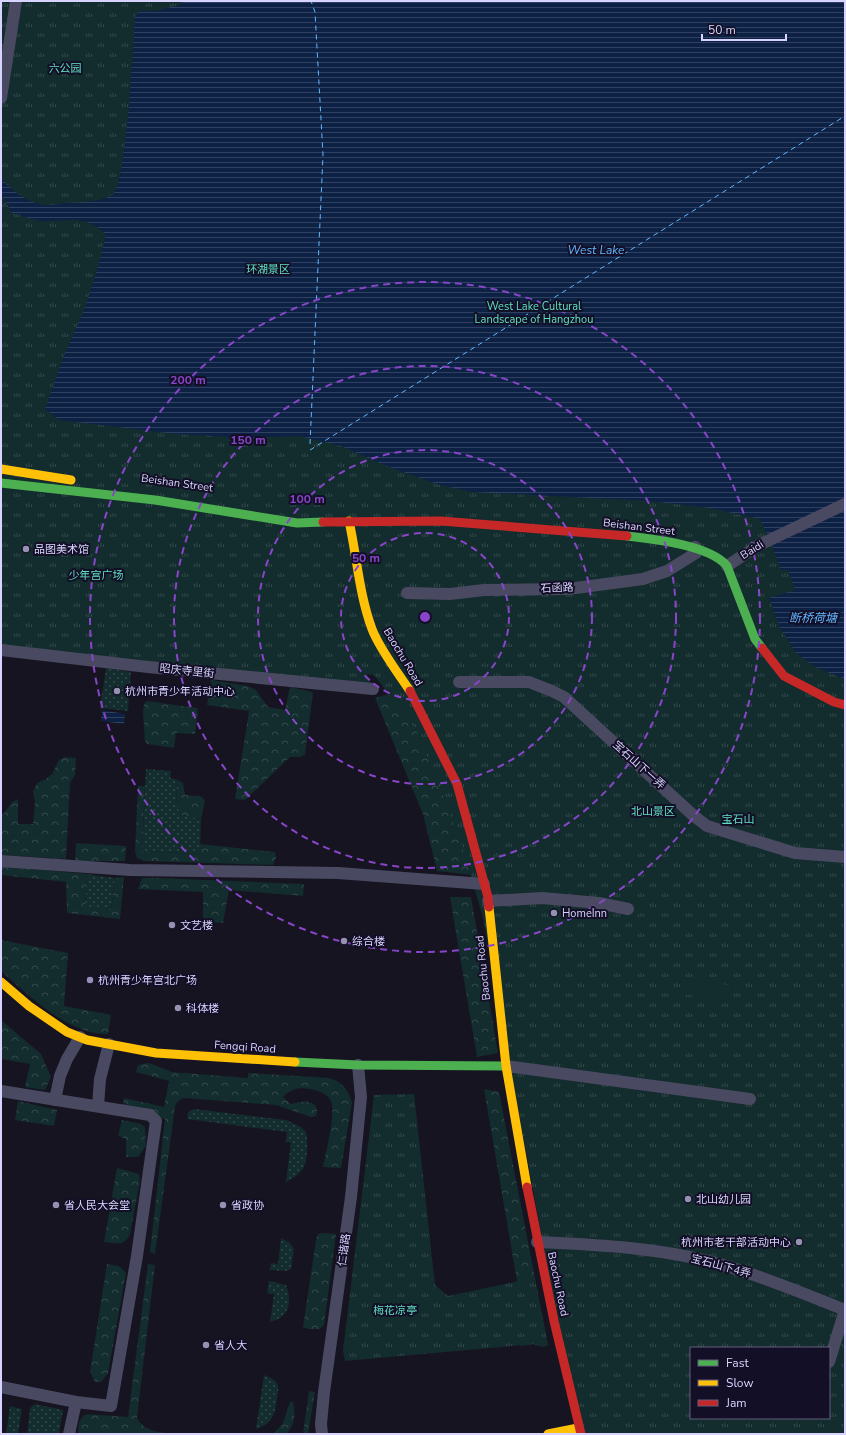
<svg xmlns="http://www.w3.org/2000/svg" width="846" height="1435" font-family="'Nunito Sans','Noto Sans SC',sans-serif">
<style>
.grass{fill:url(#grass-dots)}
.forest{fill:url(#forest-crowns)}
.park{fill:url(#park-tufts);fill-rule:evenodd}
.garden{fill:#132c2d}
.water{fill:url(#water-rules)}
.lines{fill:none;stroke-linecap:round;stroke-linejoin:round}
.ferry{stroke:#62b6ff;stroke-width:1;stroke-dasharray:5 4;stroke-linecap:butt}
.street{stroke:#4a4962;stroke-width:12}
.fast{stroke:#4caf50;stroke-width:9}
.slow{stroke:#ffc107;stroke-width:9}
.jam{stroke:#c62828;stroke-width:9}
.ring{fill:none;stroke:#8945c9;stroke-width:2;stroke-dasharray:7 5}
.poi-dot{fill:#9591b1;stroke:#130f26;stroke-width:1.5}
.labels{text-anchor:middle;dominant-baseline:central;stroke-width:4;stroke-linejoin:round;paint-order:stroke}
.park-label{font-size:11px;fill:#5fe0c0;stroke:#130f26}
.street-label{font-size:11px;fill:#d9d4ff;stroke:#130f26}
.poi-label{font-size:11px;fill:#d9d4ff;stroke:#130f26;text-anchor:start}
.water-label{font-size:12px;font-style:italic;fill:#62b6ff;stroke:#130f26}
.centre{fill:#8945c9;stroke:#130f26;stroke-width:2}
.ring-label{font-size:12px;text-anchor:middle;font-weight:bold;fill:#8945c9;stroke:#130f26;stroke-width:4;stroke-linejoin:round;paint-order:stroke}
</style>
<defs>
<pattern id="grass-dots" width="8" height="8" patternUnits="userSpaceOnUse"><rect width="8" height="8" fill="#132c2d"/><path d="M2 2h.1M6 6h.1" fill="none" stroke="#354a4c" stroke-width="1.8" stroke-linecap="round"/></pattern>
<pattern id="forest-crowns" width="20" height="18" patternUnits="userSpaceOnUse"><rect width="20" height="18" fill="#132c2d"/><path d="M2 6a3 3 0 1 1 6 0M12 15a3 3 0 1 1 6 0" fill="none" stroke="#354a4c"/></pattern>
<pattern id="park-tufts" width="24" height="20" patternUnits="userSpaceOnUse"><rect width="24" height="20" fill="#132c2d"/><path d="M3 7l-1-3M5 7V3M7 7l1-3M15 17l-1-3M17 17v-4M19 17l1-3" fill="none" stroke="#354a4c"/></pattern>
<pattern id="water-rules" width="6" height="5" patternUnits="userSpaceOnUse"><rect width="6" height="5" fill="#0d2144"/><path d="M0 2.5h6" fill="none" stroke="#304060"/></pattern>
</defs>
<rect width="100%" height="100%" fill="#161421"/>
<!-- grass -->
<g class="grass">
<path d="M106,668L131,672L128,711L100,708Z"/>
<path d="M146,769L171,771L170,778L178,780C176,795 175,802 181,815L201,819L200,851L197,854L142,851Z"/>
<path d="M87,874L115,878L111,910L85,907Z"/>
<path d="M194,1109L286,1120L301,1127L306,1132C308,1141 308,1163 302,1170C298,1175 292,1179 286,1182L291,1143L286,1142L287,1132L187,1119L188,1112Z"/>
<path d="M281,1238L290,1243L294,1249L291,1269L286,1271L270,1270L271,1263L278,1264Z"/>
<path d="M269,1281L286,1285C293,1302 289,1318 270,1322L274,1294L267,1293Z"/>
<path d="M264,1375C269,1377 277,1380 278,1386C279,1390 277,1396 277,1399C275,1415 272,1424 256,1429Z"/>
<path d="M35,1404L63,1410L59,1434H27L30,1408Z"/>
<path d="M10,1406L22,1409L18,1434H6Z"/>
</g>
<!-- forest -->
<g class="forest">
<path d="M211,680L248,686L256,690L268,707L285,710L290,687L313,692L305,755L300,757H290L245,800L235,799L249,711L207,705Z"/>
<path d="M398,691L441,765L473,875L437,871L423,814L375,698Z"/>
<path d="M147,701L197,708L198,710L195,734L176,733L174,748L147,744L145,741L143,712L144,704Z"/>
<path d="M65,757L76,758L75,775L70,783L66,859L1,855V817L12,802L18,799V824H33L35,802L33,792L37,783L46,779L52,774L59,760Z"/>
<path d="M178,780L183,783L185,795L200,796L205,800L201,819L181,815C175,802 176,795 178,780Z"/>
<path d="M138,786H145L142,851L197,854L200,851V844L275,852L276,858L273,865L144,861L137,858L135,852Z"/>
<path d="M76,843L126,846L125,861H75Z"/>
<path d="M1,866L87,874L85,906L111,910L115,878L124,877L120,919L67,913L66,882L1,875Z"/>
<path d="M142,878H158L304,884L303,896L229,890L223,923L203,922V892L138,889Z"/>
<path d="M450,897H471L498,1053L477,1057Z"/>
<path d="M1,940L68,953L64,1006L111,1015L108,1034C68,1035 29,995 1,971Z"/>
<path d="M1,1020L41,1054L51,1077L45,1090L25,1087L30,1064L1,1059Z"/>
<path d="M149,1063L172,1072L248,1078V1073L329,1078C343,1082 348,1089 352,1103L341,1168L323,1167C326,1152 336,1114 331,1101C328,1094 317,1090 310,1089C298,1087 291,1089 283,1097L291,1104C301,1101 321,1098 316,1116L311,1117L276,1105L183,1098L177,1102L175,1107L155,1254L150,1252L165,1119L123,1107L124,1098L164,1107L169,1081L136,1072L138,1065Z"/>
<path d="M484,1089L499,1092L548,1345L543,1347L534,1344L520,1346L517,1281Z"/>
<path d="M18,1101L57,1110L54,1126L15,1120Z"/>
<path d="M122,1120L141,1124L145,1127L146,1146L138,1157H126V1139L118,1136Z"/>
<path d="M117,1168L139,1174L140,1181L130,1234C124,1247 116,1243 104,1242Z"/>
<path d="M324,1233L336,1234L324,1325L320,1329H309L303,1327L316,1240L318,1234Z"/>
<path d="M107,1264L119,1266L126,1273L108,1373L101,1382H95L90,1372Z"/>
<path d="M148,1264L155,1265L137,1418C146,1435 169,1433 186,1434H78L79,1422L83,1416L87,1414L128,1417Z"/>
<path d="M309,1391L315,1392L308,1434H303Z"/>
<path d="M290,1402H293C296,1413 295,1424 287,1433L273,1434L283,1423Z"/>
</g>
<!-- park -->
<g class="park">
<path d="M1,1H845V1434H578L483,918L463,849L449,811L416,730L374,675L367,674L373,689L1,650ZM691,1348H829V1418H691Z"/>
<path d="M414,1094L435,1285L448,1296L525,1280L534,1276L548,1345L543,1347L534,1344L345,1361L343,1351L374,1095Z"/>
</g>
<!-- garden -->
<path class="garden" d="M681,978L733,986L731,1002L679,993Z"/>
<!-- water -->
<g class="water">
<path d="M183,1H845V679L815,667L796,653L780,628L769,598L795,590L788,570H781L772,545L760,519L710,508L651,501L472,492L440,485L384,465L341,446L299,436L249,438L176,434L59,420L45,409L63,358L84,310L95,277L106,235C86,213 69,222 42,221C32,220 22,215 12,213L1,194V178C11,190 28,203 44,205C50,206 58,204 65,203C78,202 102,203 113,194C127,182 133,42 135,17L137,13L140,11H155L180,5Z"/>
<path d="M102,710L125,714L124,724L101,721Z"/>
</g>
<g class="lines">
<!-- ferry -->
<g class="ferry">
<path d="M310,444L323,155L315,12L311,1"/>
<path d="M310,450L845,116"/>
</g>
<!-- street -->
<g class="street">
<path d="M1,98L16,1"/>
<path d="M727,566L759,545L845,504"/>
<path d="M407,593L450,594L484,590L568,589L643,579L667,571L696,553L695,547"/>
<path d="M1,650L148,667L373,689"/>
<path d="M459,682H529L552,691L564,697L694,816L707,826L795,853L845,857"/>
<path d="M1,861L130,870L338,873L484,884"/>
<path d="M488,901L542,898L599,903L628,909"/>
<path d="M506,1066L750,1099"/>
<path d="M1,1091L150,1115L156,1121L137,1256L111,1406L76,1402L1,1387"/>
<path d="M55,1100L60,1076L67,1059L80,1037"/>
<path d="M98,1106L100,1079L109,1044"/>
<path d="M537,1242C602,1245 670,1248 733,1268C771,1280 808,1295 845,1310L829,1362"/>
<path d="M69,1434L76,1402"/>
<path d="M322,1434L321,1424L324,1392L351,1197L361,1097L358,1065"/>
</g>
<!-- fast -->
<g class="fast">
<path d="M1,483L155,500L297,523L323,522"/>
<path d="M627,536C653,539 710,545 727,566L755,639L762,648"/>
<path d="M295,1062L358,1065L506,1066"/>
</g>
<!-- slow -->
<g class="slow">
<path d="M1,469L71,480"/>
<path d="M349,521C357,557 359,594 372,629C379,648 398,673 410,691"/>
<path d="M489,907L506,1066L527,1187"/>
<path d="M1,982L29,1006L67,1032L87,1040L156,1053L295,1062"/>
<path d="M548,1434L578,1428"/>
</g>
<!-- jam -->
<g class="jam">
<path d="M323,522L441,521L627,536"/>
<path d="M762,648L784,676L834,702L845,705"/>
<path d="M410,691L457,784L488,897L489,907"/>
<path d="M527,1187L554,1321L581,1434"/>
</g>
</g>
<!-- distance rings -->
<g class="ring">
<circle cx="425" cy="617" r="84"/>
<circle cx="425" cy="617" r="167"/>
<circle cx="425" cy="617" r="251"/>
<circle cx="425" cy="617" r="335"/>
</g>
<!-- markers -->
<g class="poi-dot">
<circle cx="26" cy="549" r="4"/>
<circle cx="117" cy="691" r="4"/>
<circle cx="554" cy="913" r="4"/>
<circle cx="172" cy="925" r="4"/>
<circle cx="344" cy="941" r="4"/>
<circle cx="90" cy="980" r="4"/>
<circle cx="178" cy="1008" r="4"/>
<circle cx="688" cy="1199" r="4"/>
<circle cx="56" cy="1205" r="4"/>
<circle cx="223" cy="1205" r="4"/>
<circle cx="799" cy="1242" r="4"/>
<circle cx="206" cy="1345" r="4"/>
</g>
<g class="labels">
<!-- park labels -->
<g class="park-label">
<text x="65" y="68">六公园</text>
<text x="268" y="269">环湖景区</text>
<text x="534" y="306">West Lake Cultural<tspan x="534" dy="13">Landscape of Hangzhou</tspan></text>
<text x="96" y="575">少年宫广场</text>
<text x="653" y="811">北山景区</text>
<text x="738" y="819">宝石山</text>
<text x="395" y="1310">梅花凉亭</text>
</g>
<!-- street labels -->
<g class="street-label">
<text transform="translate(177 483) rotate(8)">Beishan Street</text>
<text transform="translate(639 527) rotate(7)">Beishan Street</text>
<text transform="translate(752 550) rotate(-32)">Baidi</text>
<text transform="translate(557 588) rotate(-3)">石函路</text>
<text transform="translate(403 657) rotate(59)">Baochu Road</text>
<text transform="translate(187 671) rotate(6)">昭庆寺里街</text>
<text transform="translate(639 765) rotate(42)">宝石山下一弄</text>
<text transform="translate(483 968) rotate(-96)">Baochu Road</text>
<text transform="translate(245 1047) rotate(4)">Fengqi Road</text>
<text transform="translate(344 1250) rotate(-82)">仁谐路</text>
<text transform="translate(721 1266) rotate(15)">宝石山下4弄</text>
<text transform="translate(558 1284) rotate(78)">Baochu Road</text>
</g>
<!-- poi labels -->
<g class="poi-label">
<text x="34" y="549">品图美术馆</text>
<text x="125" y="691">杭州市青少年活动中心</text>
<text x="562" y="913">HomeInn</text>
<text x="180" y="925">文艺楼</text>
<text x="352" y="941">综合楼</text>
<text x="98" y="980">杭州青少年宫北广场</text>
<text x="186" y="1008">科体楼</text>
<text x="696" y="1199">北山幼儿园</text>
<text x="64" y="1205">省人民大会堂</text>
<text x="231" y="1205">省政协</text>
<text x="791" y="1242" text-anchor="end">杭州市老干部活动中心</text>
<text x="214" y="1345">省人大</text>
</g>
<!-- water labels -->
<g class="water-label">
<text x="596" y="250">West Lake</text>
<text x="813" y="618">断桥荷塘</text>
</g>
</g>
<circle cx="425" cy="617" r="6" class="centre"/>
<g class="ring-label">
<text x="188" y="384">200 m</text>
<text x="248" y="444">150 m</text>
<text x="307" y="503">100 m</text>
<text x="366" y="562">50 m</text>
</g>
<!-- border -->
<rect width="846" height="1435" fill="none" stroke="#d9d4ff" stroke-width="4"/>
<!-- legend -->
<rect x="690" y="1347" width="140" height="72" fill="#130f26" stroke="#625e7d"/>
<rect x="698" y="1360" width="20" height="6" fill="#4caf50" stroke="#625e7d"/>
<text x="726" y="1367" font-size="12" fill="#d9d4ff">Fast</text>
<rect x="698" y="1380" width="20" height="6" fill="#ffc107" stroke="#625e7d"/>
<text x="726" y="1387" font-size="12" fill="#d9d4ff">Slow</text>
<rect x="698" y="1400" width="20" height="6" fill="#c62828" stroke="#625e7d"/>
<text x="726" y="1407" font-size="12" fill="#d9d4ff">Jam</text>
<!-- scale -->
<path d="M702 34v6h84v-6" fill="none" stroke="#d9d4ff" stroke-width="2"/>
<text x="708" y="34" font-size="12" fill="#d9d4ff" stroke="#130f26" stroke-width="3" paint-order="stroke">50 m</text>
</svg>
